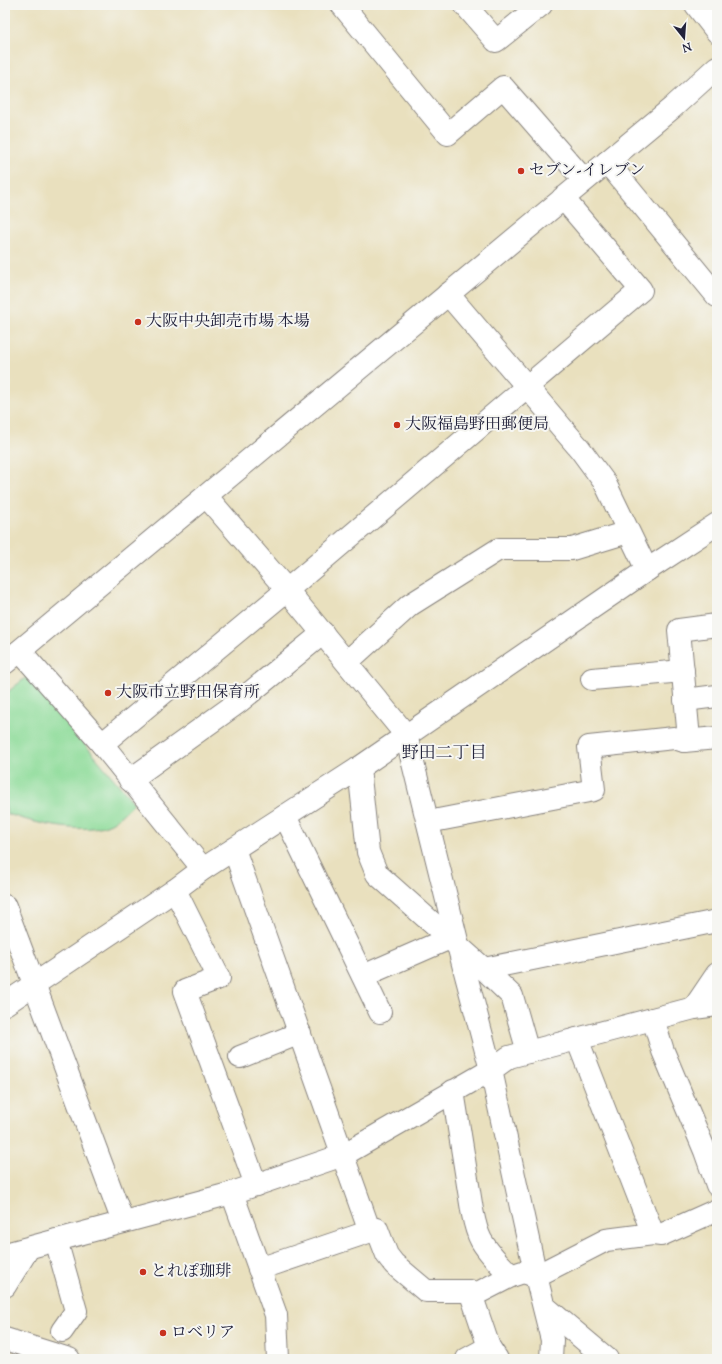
<svg xmlns="http://www.w3.org/2000/svg" width="722" height="1364" font-family="'Sorts Mill Goudy','Noto Serif JP',serif">
<style>
.green{fill:#8edc9a;stroke:#587f6a}
.lines{fill:none;stroke-linecap:round;stroke-linejoin:round}
.minor-casing{stroke:#86817c;stroke-width:24}
.major-casing{stroke:#86817c;stroke-width:24}
.minor{stroke:#fff;stroke-width:22}
.major{stroke:#fff;stroke-width:22}
.poi-dot{fill:#c8321e;stroke:#f6f6f2;stroke-width:1.5}
.labels{text-anchor:middle;dominant-baseline:central;stroke-width:4;stroke-linejoin:round;paint-order:stroke}
.poi-label{font-size:16px;fill:#22223b;stroke:#f6f6f2;text-anchor:start}
.neighbourhood-label{font-size:17px;fill:#22223b;stroke:#f6f6f2}
</style>
<rect width="100%" height="100%" fill="#f6f6f2"/>
<filter id="ink" filterUnits="userSpaceOnUse"><feTurbulence type="fractalNoise" baseFrequency=".025" numOctaves="2"/><feDisplacementMap in="SourceGraphic" scale="8" xChannelSelector="R" yChannelSelector="G"/><feConvolveMatrix kernelMatrix="1 2 1 2 8 2 1 2 1" color-interpolation-filters="sRGB"/></filter>
<filter id="wash" filterUnits="userSpaceOnUse"><feTurbulence type="fractalNoise" baseFrequency=".012" numOctaves="4" result="noise"/><feDisplacementMap in="SourceGraphic" scale="16" xChannelSelector="R" yChannelSelector="G"/><feGaussianBlur stdDeviation="0.9" result="paint"/><feColorMatrix in="noise" values="0 0 0 0 0 0 0 0 0 0 0 0 0 0 0 0 0 1.4 0 .05"/><feComposite in="paint" operator="in"/></filter>
<g filter="url(#wash)">
<rect width="100%" height="100%" fill="#e9e0be"/>
<!-- green -->
<path class="green" d="M28,676L134,803C127,809 119,819 111,823C87,836 33,823 8,814L5,805V694Z"/>
</g>
<g filter="url(#ink)">
<g class="lines">
<defs>
<g id="minor">
<path d="M342,5L448,134L503,87L584,180"/>
<path d="M465,5L496,41L541,5"/>
<path d="M696,5L717,32"/>
<path d="M607,162L717,296"/>
<path d="M448,294L580,449L605,483L647,570"/>
<path d="M206,496L287,590L406,735L458,945L491,1070L536,1276L552,1340L551,1359"/>
<path d="M20,651L102,744L203,869"/>
<path d="M347,662L410,605L499,549H572L628,532"/>
<path d="M5,663L672,108L717,67"/>
<path d="M592,679L683,671"/>
<path d="M685,700L717,696"/>
<path d="M684,741L688,728L679,630L717,625"/>
<path d="M102,744L287,590L641,290L563,198"/>
<path d="M359,768L368,852L377,874L484,969L512,996L528,1052"/>
<path d="M130,780L240,701L323,633"/>
<path d="M285,816L380,1012"/>
<path d="M428,822L594,790L589,747L674,738L684,741L717,738"/>
<path d="M234,849L370,1232"/>
<path d="M175,890L219,978L185,991L256,1185"/>
<path d="M5,906L123,1222"/>
<path d="M484,969L717,921"/>
<path d="M363,976L450,938"/>
<path d="M5,1004L175,890L203,869L359,768L647,570L717,524"/>
<path d="M694,1008L717,974"/>
<path d="M653,1019L663,1051L705,1151L717,1185"/>
<path d="M577,1039L653,1234"/>
<path d="M240,1057L300,1033"/>
<path d="M453,1091L472,1210C474,1220 476,1231 481,1240C488,1253 500,1264 511,1276"/>
<path d="M232,1193L276,1315L278,1359"/>
<path d="M56,1240L76,1311L62,1331"/>
<path d="M5,1254L232,1193L343,1155L491,1070L509,1057L694,1008L717,1005"/>
<path d="M259,1269L377,1229L387,1255L394,1264L426,1291H470L489,1347L497,1359"/>
<path d="M5,1286L28,1249"/>
<path d="M472,1296L511,1276L523,1272L536,1276L606,1240L653,1234L661,1235L717,1210"/>
<path d="M544,1306L607,1359"/>
<path d="M467,1359L489,1347"/>
</g>
<path id="major" d="M5,1339L69,1359"/>
</defs>
<!-- minor casing -->
<use href="#minor" class="minor-casing"/>
<!-- major casing -->
<use href="#major" class="major-casing"/>
<!-- minor -->
<use href="#minor" class="minor"/>
<!-- major -->
<use href="#major" class="major"/>
</g>
</g>
<!-- markers -->
<g class="poi-dot">
<circle cx="521" cy="171" r="4"/>
<circle cx="138" cy="322" r="4"/>
<circle cx="397" cy="425" r="4"/>
<circle cx="108" cy="693" r="4"/>
<circle cx="143" cy="1272" r="4"/>
<circle cx="163" cy="1333" r="4"/>
</g>
<g class="labels">
<!-- poi labels -->
<g class="poi-label">
<text x="529" y="171">セブン-イレブン</text>
<text x="146" y="322">大阪中央卸売市場 本場</text>
<text x="405" y="425">大阪福島野田郵便局</text>
<text x="116" y="693">大阪市立野田保育所</text>
<text x="151" y="1272">とれぽ珈琲</text>
<text x="171" y="1333">ロベリア</text>
</g>
<!-- neighbourhood labels -->
<g class="neighbourhood-label">
<text x="444" y="754">野田二丁目</text>
</g>
</g>
<!-- margin -->
<rect width="722" height="1364" fill="none" stroke="#f6f6f2" stroke-width="20"/>
<!-- north arrow -->
<g transform="translate(684 38) rotate(163)" stroke="#f6f6f2" stroke-width="3" paint-order="stroke">
<path d="M0-3L7 15L0 10L-7 15Z" fill="#22223b"/>
<text y="-6" font-size="11" font-weight="bold" text-anchor="middle" fill="#22223b">N</text>
</g>
</svg>
